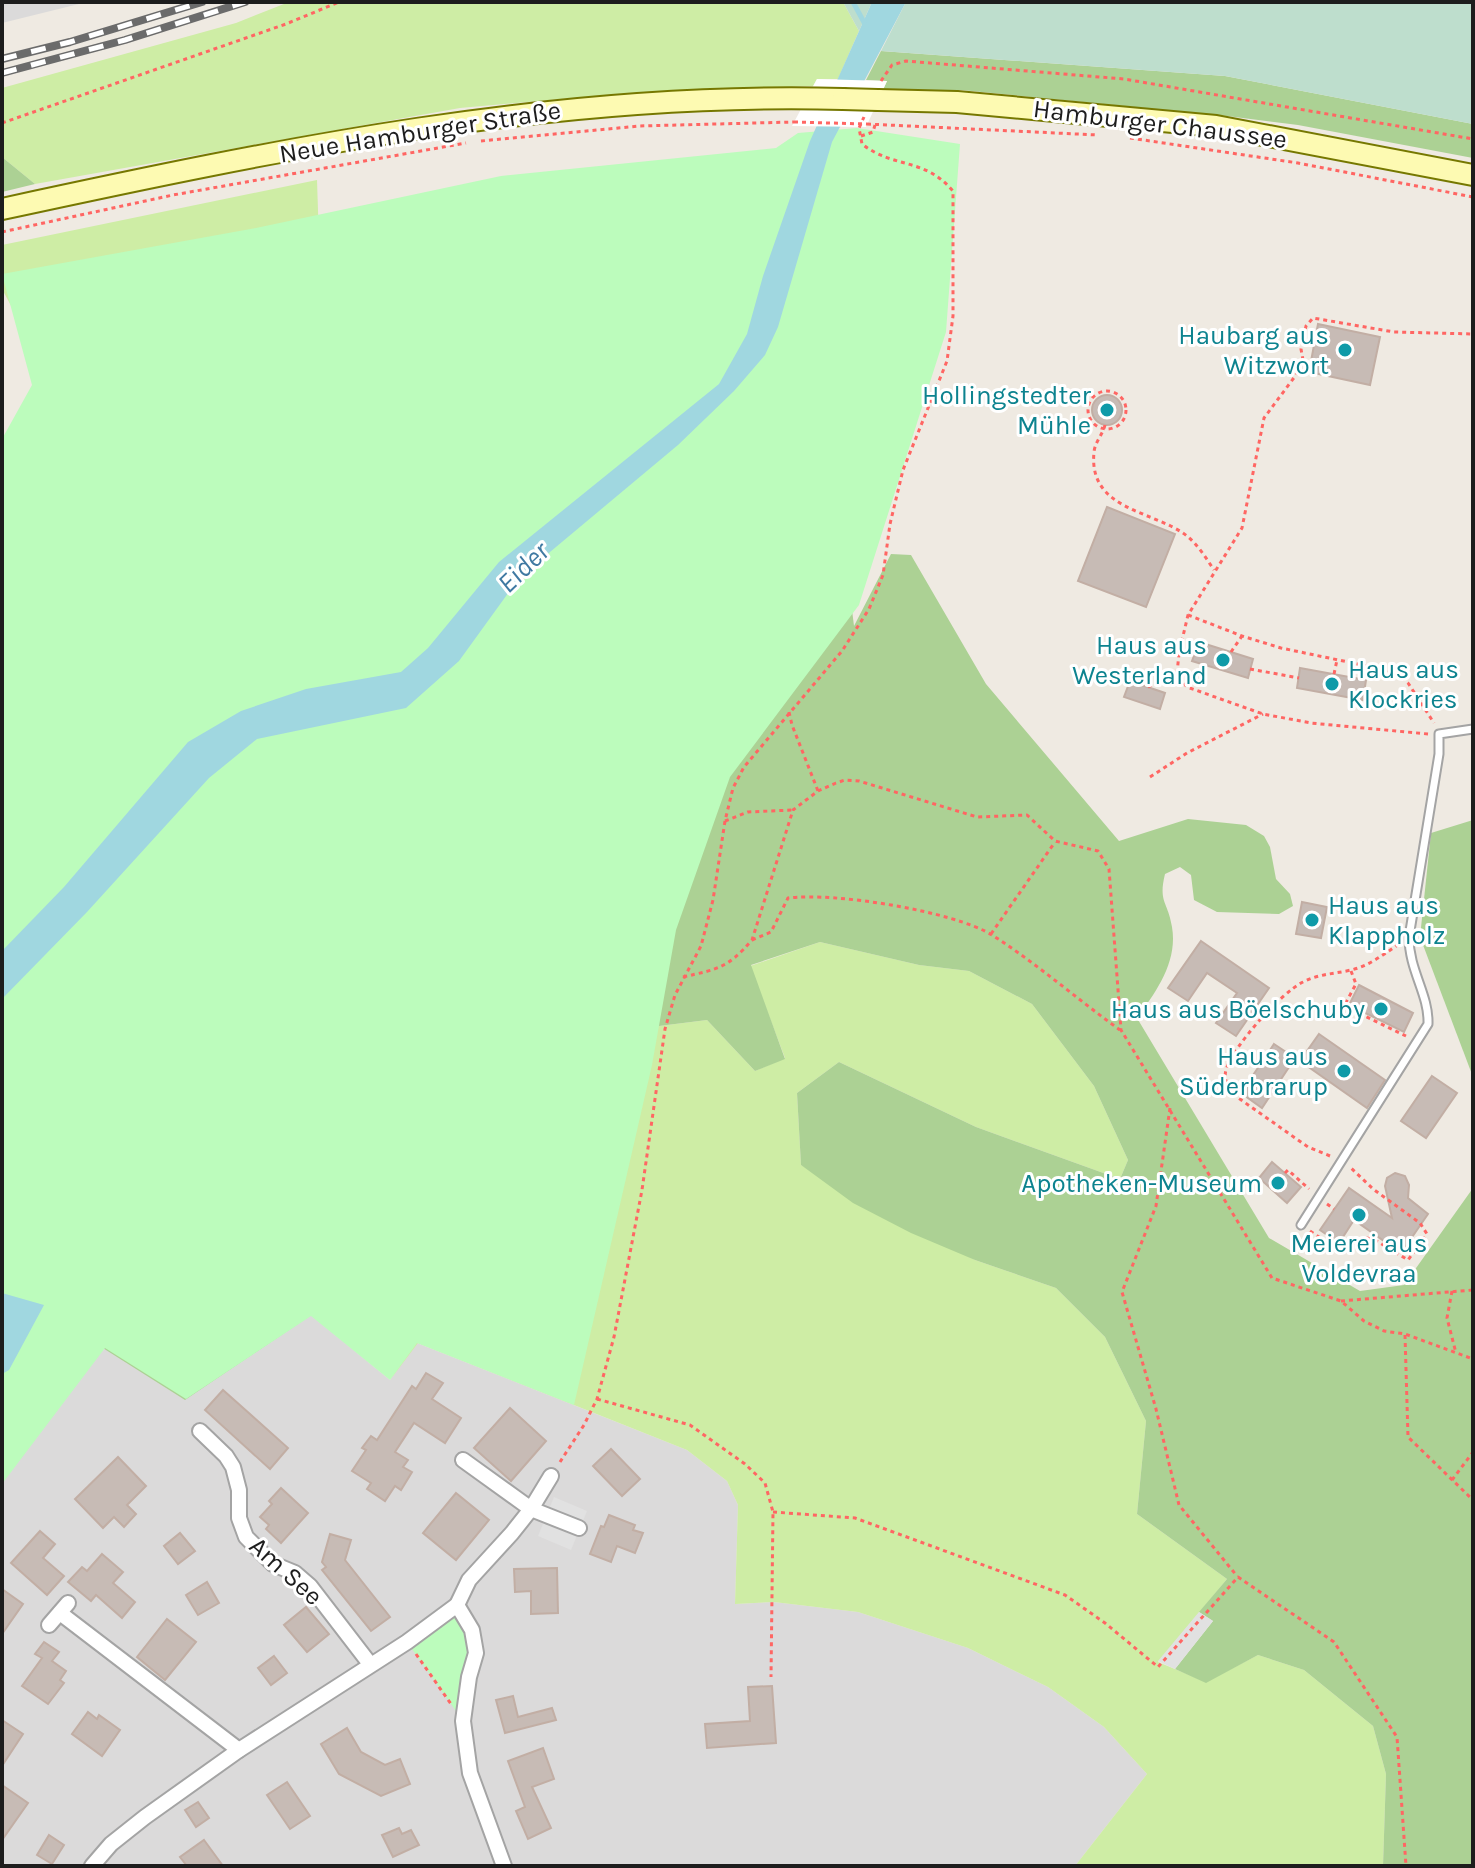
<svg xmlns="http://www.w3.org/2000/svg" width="1475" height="1868" font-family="Karla,sans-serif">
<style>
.residential{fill:#dbdada}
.grass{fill:#ceeda5}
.forest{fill:#acd194}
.wetland{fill:#bedecd}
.park{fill:#bcfcbc}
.parking{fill:#e1e1e1}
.water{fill:#a0d7e0}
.pier{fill:#fff}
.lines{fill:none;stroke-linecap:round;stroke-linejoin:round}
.stream{stroke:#a0d7e0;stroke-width:5}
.building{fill:#c7bbb5;stroke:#c2aea4;stroke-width:2}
.lane-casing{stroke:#a4a4a4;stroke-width:11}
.street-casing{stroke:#a4a4a4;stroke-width:18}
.secondary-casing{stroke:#767800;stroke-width:24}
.path{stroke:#ff6663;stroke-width:3;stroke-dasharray:4 4;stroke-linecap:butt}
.lane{stroke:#fff;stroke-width:7}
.street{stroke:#fff;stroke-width:14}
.secondary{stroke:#fdfab2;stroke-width:20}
.rail-casing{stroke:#6b6b6b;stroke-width:8}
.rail{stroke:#fff;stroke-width:5;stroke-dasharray:15;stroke-linecap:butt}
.secondary-bridge-casing{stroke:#767800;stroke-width:24;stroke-linecap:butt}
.path-bridge{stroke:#ff6663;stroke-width:3;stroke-dasharray:4 4;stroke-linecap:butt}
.secondary-bridge{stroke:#fdfab2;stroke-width:20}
.culture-dot{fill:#0f9aa8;stroke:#fff;stroke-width:3}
.labels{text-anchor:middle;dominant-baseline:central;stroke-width:6;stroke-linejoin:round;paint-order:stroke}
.street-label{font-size:26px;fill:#1d1d1d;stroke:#fff}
.culture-label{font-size:26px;fill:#0d838f;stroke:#fff;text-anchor:end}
.water-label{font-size:28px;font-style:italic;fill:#3f79a2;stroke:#fff}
</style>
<rect width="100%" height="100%" fill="#efeae2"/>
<!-- residential -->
<g class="residential">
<path d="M2,2H87L2,23Z"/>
<path d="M311,1315L390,1380L417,1343L687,1450L727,1481L738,1505L735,1604L774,1602L858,1612L968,1648L1048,1687L1104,1727L1147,1774L1075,1866H2V1466L105,1348Z"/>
</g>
<!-- grass -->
<g class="grass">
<path d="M289,2H843L859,31L838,79H817L813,86L618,94L460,108L35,184L2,157V88L236,23Z"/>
<path d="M317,180L321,301L61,398L2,289V245Z"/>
<path d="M820,942L919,965L969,971L1032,1004L1094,1086L1128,1160L1120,1179L976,1127L839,1062L797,1093L801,1165L975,1260L1056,1288L1105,1337L1146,1421L1137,1514L1227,1579L1158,1662L1206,1682L1258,1655L1304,1670L1373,1726L1386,1774L1383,1866H1075L1147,1774L1104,1727L1048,1687L968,1648L858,1612L774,1602L735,1604L738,1505L727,1481L687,1450L418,1343L390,1380L619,1031L707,1020L755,1071L785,1058L750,966Z"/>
</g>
<!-- forest -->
<g class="forest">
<path d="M881,51L1225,76L1473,124V158L1298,125L1227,116L961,90L882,92L887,81L866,80Z"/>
<path d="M2,157L35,184L2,192Z"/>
<path d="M891,554L911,555L986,684L1119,841L1188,819L1246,825L1264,836L1270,847L1276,879L1290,894L1293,906L1279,914L1217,912L1194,900L1191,875L1180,867L1165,874C1158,903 1168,901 1172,927C1178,962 1156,992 1137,1018L1269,1238L1360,1291L1404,1285L1473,1188V1866H1383L1386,1774L1373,1726L1304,1670L1258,1655L1206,1683L1175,1669L1213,1621L1199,1612L1227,1579L1137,1514L1146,1421L1105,1337L1056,1288L975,1260L911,1233L853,1203L801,1165L797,1093L839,1062L976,1127L1120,1179L1128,1160L1094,1086L1032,1004L969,971L919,965L820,942L751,965L785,1059L755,1071L707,1020L619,1031L311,1315L185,1400L106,1350L44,1305L849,586L854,626Z"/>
<path d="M1473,820V1077L1420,937L1431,833Z"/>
</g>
<!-- wetland -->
<g class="wetland">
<path d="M843,2H872L859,31Z"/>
<path d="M906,2H1473V124L1225,76L881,51Z"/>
</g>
<!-- park -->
<g class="park">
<path d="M857,128L960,144L946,332L859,605L730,777L676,930L652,1065L574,1405L417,1343L390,1380L311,1316L186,1399L105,1348L2,1484V439L32,385L2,274L256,228L501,176L776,148L798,133Z"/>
<path d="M457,1605L472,1630L463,1721L407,1642Z"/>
</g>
<!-- parking -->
<g class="parking">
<path d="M554,1497L587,1511L571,1550L538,1536Z"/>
<path d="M1199,1612L1213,1621L1175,1669L1158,1661Z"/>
</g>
<!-- water -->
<g class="water">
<path d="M872,2H906L832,142L778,327L765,355L734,391L678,445L550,552L511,589L459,661L406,708L257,739L209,778L87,912L2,999V951L64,887L188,742L241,711L306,689L401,672L428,648L499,562L719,384L747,334L763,276L810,141Z"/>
<path d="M2,1293L44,1305L9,1370L2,1374Z"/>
</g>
<!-- pier -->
<path class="pier" d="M817,79L887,81L866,127L792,126Z"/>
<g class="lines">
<!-- stream -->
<path class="stream" d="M853,2L866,26"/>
</g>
<!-- building -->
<g class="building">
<path d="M1318,324L1380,337L1370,385L1309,372Z"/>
<circle cx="1107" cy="410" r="15"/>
<path d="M1107,507L1175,534L1146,607L1078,581Z"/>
<path d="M1199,642L1253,659L1248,678L1192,661Z"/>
<path d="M1300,668L1366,680L1363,700L1297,688Z"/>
<path d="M1130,681L1165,693L1160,709L1124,697Z"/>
<path d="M1302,902L1327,907L1321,938L1296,934Z"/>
<path d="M1201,941L1269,988L1236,1036L1216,1023L1237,993L1207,973L1188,1001L1168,988Z"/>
<path d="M1359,985L1413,1013L1404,1032L1349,1005Z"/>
<path d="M1319,1034L1385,1080L1367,1108L1300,1061Z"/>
<path d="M1274,1044L1295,1058L1262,1108L1241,1093Z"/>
<path d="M1432,1076L1457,1093L1426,1138L1401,1121Z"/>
<path d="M1272,1162L1301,1187L1287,1203L1259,1178Z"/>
<path d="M1395,1173L1405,1176L1409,1185L1408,1198L1428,1214L1401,1253L1354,1220L1339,1243L1320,1230L1349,1188L1392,1218L1385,1186L1387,1178Z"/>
<path d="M426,1373L443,1383L432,1399L461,1418L445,1443L414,1423L395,1452L408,1460L403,1467L412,1472L401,1490L395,1486L385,1501L367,1489L371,1483L352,1471L366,1450L362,1448L371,1436L377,1440L412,1386L416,1389Z"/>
<path d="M223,1390L288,1448L270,1469L205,1410Z"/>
<path d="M510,1408L546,1441L511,1481L474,1448Z"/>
<path d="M611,1449L640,1479L622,1496L593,1466Z"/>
<path d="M118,1457L146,1486L127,1505L136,1514L124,1527L114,1517L103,1528L75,1499Z"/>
<path d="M281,1488L308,1513L281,1543L266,1529L269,1525L260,1517L272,1504L269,1501Z"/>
<path d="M456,1493L489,1520L456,1560L423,1533Z"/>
<path d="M609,1515L635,1525L633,1530L643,1533L635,1553L617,1546L611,1562L590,1554L601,1526L604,1527Z"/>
<path d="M40,1531L55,1544L43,1558L64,1576L47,1595L11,1563Z"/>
<path d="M180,1533L195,1551L178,1564L164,1546Z"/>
<path d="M330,1534L351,1540L345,1560L390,1617L371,1631L322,1570L326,1567L322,1562Z"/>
<path d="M102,1554L123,1572L113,1583L135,1602L122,1618L96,1595L91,1601L68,1582L82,1567L87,1571Z"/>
<path d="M557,1568L558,1613L531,1614V1591L515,1592L514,1569Z"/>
<path d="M207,1582L219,1603L198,1615L186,1595Z"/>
<path d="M2,1589L23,1604L2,1634Z"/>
<path d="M306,1607L329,1634L307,1652L284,1625Z"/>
<path d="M167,1619L196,1642L165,1680L137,1657Z"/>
<path d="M44,1642L59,1652L52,1661L66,1671L60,1680L64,1683L48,1704L22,1686L42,1658L35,1654Z"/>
<path d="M274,1656L287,1673L271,1685L258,1668Z"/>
<path d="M772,1686L776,1743L707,1748L705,1724L750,1721L748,1687Z"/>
<path d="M513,1696L518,1717L552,1708L556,1720L505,1733L496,1700Z"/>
<path d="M88,1712L97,1719L99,1715L120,1730L102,1756L72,1734Z"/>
<path d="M2,1720L23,1734L2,1766Z"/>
<path d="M347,1728L361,1752L385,1765L400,1759L410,1784L381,1796L339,1774L321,1744Z"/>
<path d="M543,1748L554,1779L532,1787L551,1828L528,1839L516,1811L525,1807L508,1761Z"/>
<path d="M287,1782L310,1816L290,1829L267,1795Z"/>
<path d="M2,1785L28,1803L2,1840Z"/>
<path d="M198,1802L209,1818L196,1827L185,1810Z"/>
<path d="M399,1828L402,1834L411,1830L419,1845L393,1857L382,1835Z"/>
<path d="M49,1835L64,1845L52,1864L37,1855Z"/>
<path d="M204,1840L223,1866H187L180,1857Z"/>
</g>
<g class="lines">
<defs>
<path id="lane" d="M1301,1225L1428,1024C1429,994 1409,971 1409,937L1439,754V734L1473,729"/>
<g id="street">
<path d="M200,1431L226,1456L233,1467L239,1490V1518L246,1537L273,1564L295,1573L310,1586L370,1664"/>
<path d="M463,1460L531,1509L579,1528"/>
<path d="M457,1605L472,1630L476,1653L469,1677L463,1721L470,1773L504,1866"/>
<path d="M60,1613L239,1750"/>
<path d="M49,1625L68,1603"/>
<path d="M92,1866L111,1844L145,1817L239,1750L407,1642L457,1605L469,1580L512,1533L531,1509L551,1476"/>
</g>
<g id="secondary">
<path d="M878,100L957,102L1216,126L1473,175"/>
<path d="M2,209C279,149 558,91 843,99"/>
</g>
</defs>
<!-- lane casing -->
<use href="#lane" class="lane-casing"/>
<!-- street casing -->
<use href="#street" class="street-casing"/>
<!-- secondary casing -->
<use href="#secondary" class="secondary-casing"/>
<!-- path -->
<g class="path">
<path d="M881,81L892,65L906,61L1124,79L1473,139"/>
<path d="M2,123L286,24L339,2"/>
<path d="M867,124L1098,135"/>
<path d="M861,136L873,132L875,125"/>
<path d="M1130,138L1298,163L1473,197"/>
<path d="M481,141L639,126L794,122"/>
<path d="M2,232L173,195L466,143"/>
<path d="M1303,360L1311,362"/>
<circle cx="1107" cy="410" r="19"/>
<path d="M1105,425C1103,434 1095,442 1094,452C1088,511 1154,510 1187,536C1198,545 1206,558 1214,570"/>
<path d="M1188,615L1242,636L1281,648L1396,672L1408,683L1434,723"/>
<path d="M1231,652L1242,636"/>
<path d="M1250,669L1299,678"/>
<path d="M1334,674L1337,660"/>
<path d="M1148,687L1159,681H1180"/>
<path d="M789,712L792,725L818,791"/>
<path d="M1428,734L1311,723L1263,714L1187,687L1177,674L1179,653L1188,615L1242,528L1264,418L1296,375L1303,360L1301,349L1306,326L1313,318L1394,332L1473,334"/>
<path d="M1150,777L1187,753L1263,714"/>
<path d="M725,821L748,812L792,810"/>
<path d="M991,934L1055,842"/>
<path d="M752,940L771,932L788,898C834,892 953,911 992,935C1036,963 1077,999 1120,1030"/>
<path d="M1351,971L1356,984L1344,1006L1406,1036"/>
<path d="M683,977C718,969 728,968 752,940L793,810L818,791L836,783L845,780L859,781L977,817L1027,815L1055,841L1098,851L1109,869L1121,1030L1272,1278L1341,1301L1364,1321L1384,1331L1405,1334L1473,1359"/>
<path d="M1170,1108L1156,1206L1122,1292L1156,1409L1179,1505L1237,1576"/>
<path d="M1330,1156L1308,1147L1237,1097C1229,1090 1223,1080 1226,1070C1233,1046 1281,993 1303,982C1318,974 1334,974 1351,970C1369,966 1384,954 1399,944"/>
<path d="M1285,1173L1288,1170L1309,1189"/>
<path d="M1327,1204L1334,1209"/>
<path d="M1310,1231L1337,1249L1367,1238L1375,1240L1408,1260L1427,1234L1420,1223L1373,1189L1350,1167"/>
<path d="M1452,1291L1447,1318L1456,1353"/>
<path d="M1341,1301L1473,1290"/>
<path d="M1405,1335L1408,1437L1473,1500"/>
<path d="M597,1399L690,1425L745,1464L765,1483L773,1512L771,1677"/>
<path d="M560,1462L584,1425L597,1399L614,1337L642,1190L665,1029L675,995L701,946L713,900L725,821L733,788L744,767L842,651L869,609L883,575L890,524L903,470L947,361L953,316V191C924,157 894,169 862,144L859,128L864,117"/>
<path d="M1452,1480L1473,1452"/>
<path d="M773,1512L855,1518L1065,1595L1105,1623L1158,1667L1238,1577L1334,1642L1397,1737L1406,1866"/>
<path d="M416,1654L451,1704"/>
</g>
<!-- lane -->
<use href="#lane" class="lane"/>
<!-- street -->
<use href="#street" class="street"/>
<!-- secondary -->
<use href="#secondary" class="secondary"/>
<defs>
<g id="rail">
<path d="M2,59L70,42L202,2"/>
<path d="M2,73L125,40L245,2"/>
</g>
</defs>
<!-- rail casing -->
<use href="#rail" class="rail-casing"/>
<!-- rail -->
<use href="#rail" class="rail"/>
<defs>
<path id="secondary-bridge" d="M843,99L878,100"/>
</defs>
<!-- secondary-bridge casing -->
<use href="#secondary-bridge" class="secondary-bridge-casing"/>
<!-- path-bridge -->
<path class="path-bridge" d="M794,122L867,124"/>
<!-- secondary-bridge -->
<use href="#secondary-bridge" class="secondary-bridge"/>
</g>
<!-- markers -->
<g class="culture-dot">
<circle cx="1345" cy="350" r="8"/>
<circle cx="1107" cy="410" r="8"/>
<circle cx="1223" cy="660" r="8"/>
<circle cx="1332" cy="684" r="8"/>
<circle cx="1312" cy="920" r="8"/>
<circle cx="1381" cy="1009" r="8"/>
<circle cx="1344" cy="1071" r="8"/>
<circle cx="1278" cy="1183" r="8"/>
<circle cx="1359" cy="1215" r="8"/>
</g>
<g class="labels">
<!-- street labels -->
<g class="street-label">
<text transform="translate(1160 124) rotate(7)">Hamburger Chaussee</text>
<text transform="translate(420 132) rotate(-9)">Neue Hamburger Straße</text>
<text transform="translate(286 1571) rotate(42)">Am See</text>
</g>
<!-- culture labels -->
<g class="culture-label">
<text x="1329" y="335">Haubarg aus<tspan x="1329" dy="30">Witzwort</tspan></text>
<text x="1091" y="395">Hollingstedter<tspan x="1091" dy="30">Mühle</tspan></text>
<text x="1207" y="645">Haus aus<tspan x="1207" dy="30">Westerland</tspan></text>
<text x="1348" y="669" text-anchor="start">Haus aus<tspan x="1348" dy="30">Klockries</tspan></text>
<text x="1328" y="905" text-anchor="start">Haus aus<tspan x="1328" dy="30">Klappholz</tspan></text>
<text x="1365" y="1009">Haus aus Böelschuby</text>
<text x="1328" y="1056">Haus aus<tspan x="1328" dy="30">Süderbrarup</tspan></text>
<text x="1262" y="1183">Apotheken-Museum</text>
<text x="1359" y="1243" text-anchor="middle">Meierei aus<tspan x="1359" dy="30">Voldevraa</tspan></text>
</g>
<!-- water labels -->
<g class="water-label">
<text transform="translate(523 567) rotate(-44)">Eider</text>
</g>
</g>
<!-- border -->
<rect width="1475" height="1868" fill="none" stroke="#1d1d1d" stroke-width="8"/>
</svg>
